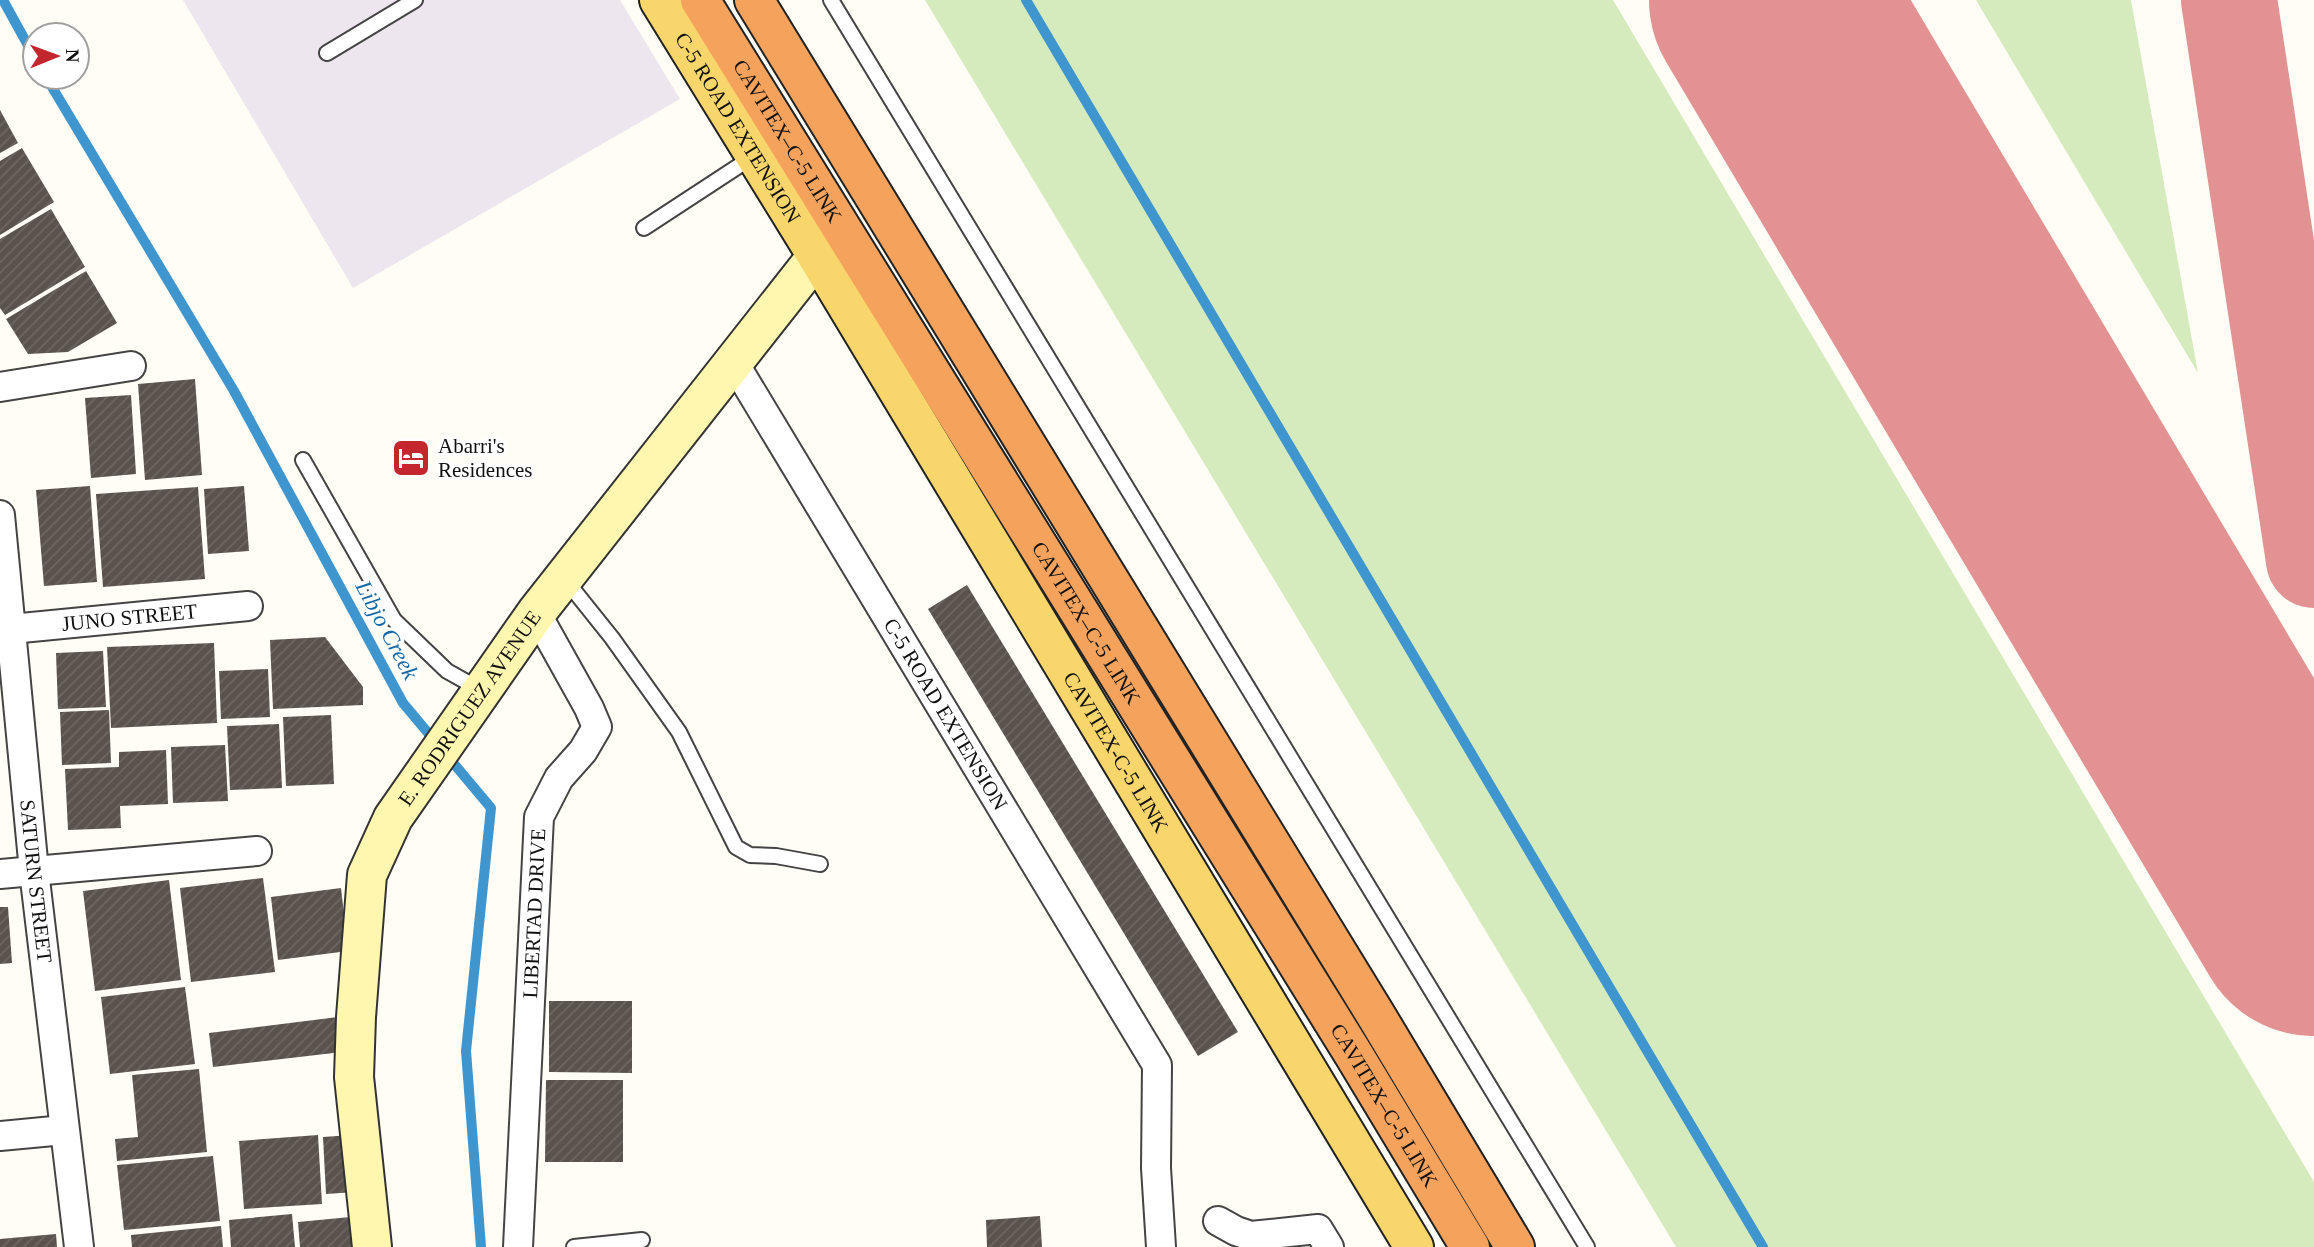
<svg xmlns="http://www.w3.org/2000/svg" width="2314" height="1247" font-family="'Times New Roman',serif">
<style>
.industrial{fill:#eee6ef}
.grass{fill:#d5ebbd}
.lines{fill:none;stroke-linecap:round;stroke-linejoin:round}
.stream{stroke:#3f96cf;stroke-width:10}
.taxiway{stroke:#e29292;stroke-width:96}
.runway{stroke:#e29292;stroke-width:242}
.building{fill:url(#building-hatch)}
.service-casing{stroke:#444;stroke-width:18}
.minor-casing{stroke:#444;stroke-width:32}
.secondary-casing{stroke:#333;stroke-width:42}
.primary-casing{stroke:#222;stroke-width:42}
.motorway-casing{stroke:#222;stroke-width:42}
.service{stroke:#fff;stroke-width:14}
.minor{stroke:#fff;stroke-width:28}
.secondary{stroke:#fff6b0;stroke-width:38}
.primary{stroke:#f9d66b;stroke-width:38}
.motorway{stroke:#f5a25d;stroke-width:38}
.labels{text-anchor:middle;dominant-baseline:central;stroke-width:7;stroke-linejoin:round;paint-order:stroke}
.street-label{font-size:21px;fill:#111;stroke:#fff}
.poi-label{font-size:21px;fill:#111;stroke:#fff;text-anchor:start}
.water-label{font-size:23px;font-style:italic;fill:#1768a6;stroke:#fff}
</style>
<defs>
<pattern id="building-hatch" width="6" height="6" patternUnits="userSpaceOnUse" patternTransform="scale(1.75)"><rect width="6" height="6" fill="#5a524d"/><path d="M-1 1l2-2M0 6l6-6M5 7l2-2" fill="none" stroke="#6d6662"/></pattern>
</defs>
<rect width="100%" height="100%" fill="#fffdf5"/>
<!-- industrial -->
<path class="industrial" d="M183,0H620L680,99L353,288Z"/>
<!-- grass -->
<g class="grass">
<path d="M925,0H1613L2314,1182V1247H1676Z"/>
<path d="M1976,0H2131L2198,373Z"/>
</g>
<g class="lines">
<!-- stream -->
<g class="stream">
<path d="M3,0L35,58"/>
<path d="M1026,0L1763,1247"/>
<path d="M46,77L234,391L403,703L491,808L466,1051L481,1247"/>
</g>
<!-- taxiway -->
<path class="taxiway" d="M2229,0L2314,560"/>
<!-- runway -->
<path class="runway" d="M1770,0L2314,915"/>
</g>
<!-- building -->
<g class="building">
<path d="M0,110L18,143L0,153Z"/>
<path d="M22,148L54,202L0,235V161Z"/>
<path d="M51,209L85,267L5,315L0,308V239Z"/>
<path d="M86,271L117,323L68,352L28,354L6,319Z"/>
<path d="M195,379L202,475L145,480L138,384Z"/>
<path d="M131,395L136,474L91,478L85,398Z"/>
<path d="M90,486L97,582L44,586L36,490Z"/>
<path d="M244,486L249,551L208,554L204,489Z"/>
<path d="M198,487L205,579L103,587L96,494Z"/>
<path d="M967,585L1238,1032L1198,1056L928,609Z"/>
<path d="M325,637L363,687V705L273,709L270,640Z"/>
<path d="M214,643L217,723L111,728L107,647Z"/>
<path d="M103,651L106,707L58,709L56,653Z"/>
<path d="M268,669L270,717L221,719L219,671Z"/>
<path d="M109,710L111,763L62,765L60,712Z"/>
<path d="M331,715L334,784L286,786L283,717Z"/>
<path d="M279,724L282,788L230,790L227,726Z"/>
<path d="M225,745L228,801L173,803L171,747Z"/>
<path d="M166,750L168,804L120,806L121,828L68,830L65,769L119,767V752Z"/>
<path d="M263,878L275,972L191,982L180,888Z"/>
<path d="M169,880L181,980L95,991L83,891Z"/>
<path d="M341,888L348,951L278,960L271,897Z"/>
<path d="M0,907H8L12,963L0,964Z"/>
<path d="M185,987L195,1064L110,1074L101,997Z"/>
<path d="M549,1001H632V1073L549,1072Z"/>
<path d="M338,1017L342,1052L213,1067L209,1033Z"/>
<path d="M199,1069L207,1152L117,1161L115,1139L138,1137L132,1075Z"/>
<path d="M546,1080H623V1162H545Z"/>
<path d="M318,1135L322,1204L244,1209L239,1141Z"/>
<path d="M351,1135L355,1192L326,1194L323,1137Z"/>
<path d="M213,1156L220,1221L124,1230L117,1165Z"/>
<path d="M292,1214L295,1247H231L229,1220Z"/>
<path d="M361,1216L364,1247H300L298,1222Z"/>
<path d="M1040,1216L1042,1247H987L986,1220Z"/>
<path d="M221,1226L223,1247H132L131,1235Z"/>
<path d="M56,1234L57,1247H0V1239Z"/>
</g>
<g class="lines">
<defs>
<g id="service">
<path d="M831,0L1587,1247"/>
<path d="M327,53L415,0"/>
<path d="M644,228L754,156"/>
<path d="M303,460L394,620L447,671L481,690"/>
<path d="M564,578L612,638L679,732L736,847L750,855L776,856L820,864"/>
<path d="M574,1247L642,1240"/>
</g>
<g id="minor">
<path id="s1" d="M734,363L1157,1065L1156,1168L1161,1247"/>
<path d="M0,387L131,366"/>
<path id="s2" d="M0,515L34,871L79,1247"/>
<path id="s3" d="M11,629L248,606"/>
<path d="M0,874L257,851"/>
<path d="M0,1136L64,1130"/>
<path d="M1218,1221L1236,1231L1251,1236L1318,1229L1329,1247"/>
<path id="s4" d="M518,1247L539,817L559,778L583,751L597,727L589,708L536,613"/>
</g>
<g id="secondary">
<path id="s5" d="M372,1247L354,1077L356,1017L367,875L393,818L536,613L817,256"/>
</g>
<g id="primary">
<path id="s6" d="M659,0L817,256L1414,1247"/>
</g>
<g id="motorway">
<path id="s7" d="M700,0L1354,1055L1470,1247"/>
<path d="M754,0L1377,1017L1515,1247"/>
</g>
</defs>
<!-- service casing -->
<use href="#service" class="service-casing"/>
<!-- minor casing -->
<use href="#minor" class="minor-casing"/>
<!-- secondary casing -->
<use href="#secondary" class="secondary-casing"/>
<!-- primary casing -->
<use href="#primary" class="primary-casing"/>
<!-- motorway casing -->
<use href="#motorway" class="motorway-casing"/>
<!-- service -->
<use href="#service" class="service"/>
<!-- minor -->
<use href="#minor" class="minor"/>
<!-- secondary -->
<use href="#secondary" class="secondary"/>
<!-- primary -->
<use href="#primary" class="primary"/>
<!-- motorway -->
<use href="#motorway" class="motorway"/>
</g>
<!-- icons -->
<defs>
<symbol id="hotel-square" viewBox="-11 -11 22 22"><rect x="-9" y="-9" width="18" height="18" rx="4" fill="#c4262e" stroke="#fff"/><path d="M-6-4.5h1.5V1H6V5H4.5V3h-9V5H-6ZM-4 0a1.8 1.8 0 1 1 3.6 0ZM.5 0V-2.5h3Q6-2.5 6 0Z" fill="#fff"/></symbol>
</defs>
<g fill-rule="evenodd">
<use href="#hotel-square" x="389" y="436" width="44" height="44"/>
</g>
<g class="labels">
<!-- street labels -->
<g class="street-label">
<text stroke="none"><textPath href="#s6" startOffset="150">C-5 ROAD EXTENSION</textPath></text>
<text stroke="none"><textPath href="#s7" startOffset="166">CAVITEX–C-5 LINK</textPath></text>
<text stroke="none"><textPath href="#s3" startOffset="119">JUNO STREET</textPath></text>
<text stroke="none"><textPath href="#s7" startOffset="733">CAVITEX–C-5 LINK</textPath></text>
<text stroke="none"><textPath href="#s5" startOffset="570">E. RODRIGUEZ AVENUE</textPath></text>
<text stroke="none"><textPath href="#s1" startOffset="410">C-5 ROAD EXTENSION</textPath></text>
<text stroke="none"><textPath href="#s6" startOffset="880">CAVITEX-C-5 LINK</textPath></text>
<text stroke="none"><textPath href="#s2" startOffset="368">SATURN STREET</textPath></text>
<text stroke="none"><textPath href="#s4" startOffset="334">LIBERTAD DRIVE</textPath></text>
<text stroke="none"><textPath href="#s7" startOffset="1300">CAVITEX–C-5 LINK</textPath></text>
</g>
<!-- poi labels -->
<g class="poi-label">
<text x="438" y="446">Abarri's<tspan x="438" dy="24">Residences</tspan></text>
</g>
<!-- water labels -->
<g class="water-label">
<text transform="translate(387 630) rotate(62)">Libjo Creek</text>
</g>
</g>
<!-- north arrow -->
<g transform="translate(56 56) rotate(89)"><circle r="33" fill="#ffffff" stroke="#a0a0a0" stroke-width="2"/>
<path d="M0-5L12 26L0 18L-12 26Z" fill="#c4262e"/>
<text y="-10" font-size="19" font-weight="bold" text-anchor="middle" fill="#111111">N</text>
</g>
</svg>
